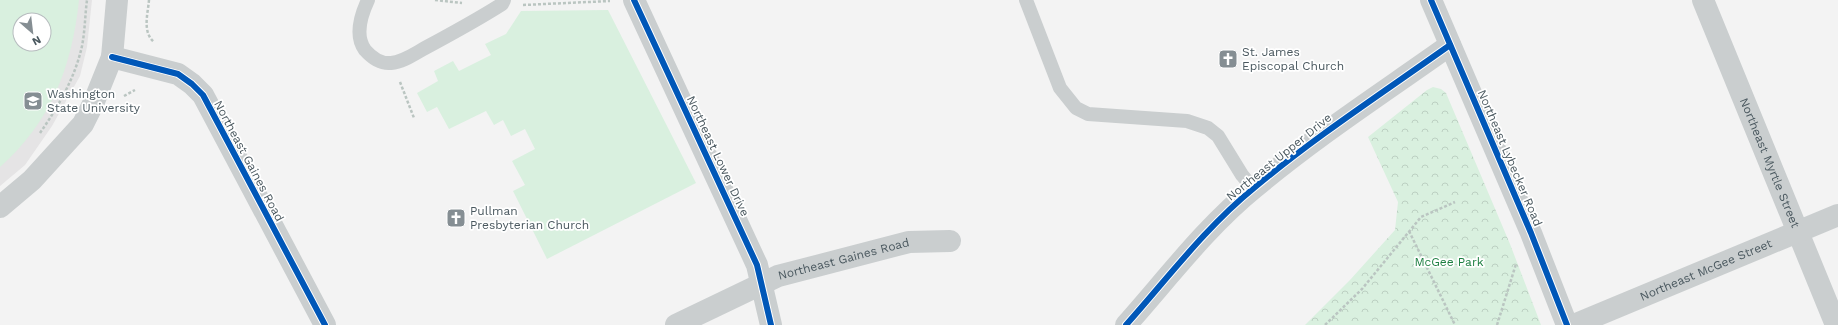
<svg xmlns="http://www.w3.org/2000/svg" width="1838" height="325" font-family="'Work Sans',sans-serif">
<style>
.education{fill:#e5e4e5;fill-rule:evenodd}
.grass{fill:#d9f0df;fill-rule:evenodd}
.park{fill:url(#park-crowns)}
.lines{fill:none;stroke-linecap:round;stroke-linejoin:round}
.path{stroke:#bac5c1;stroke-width:2.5;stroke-dasharray:3 2;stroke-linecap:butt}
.service{stroke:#cacecf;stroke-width:14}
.minor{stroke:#cacecf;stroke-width:22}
.tertiary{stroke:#cacecf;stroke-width:22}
.cycleway-casing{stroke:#fff;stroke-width:8}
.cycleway{stroke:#0057b8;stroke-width:6}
.labels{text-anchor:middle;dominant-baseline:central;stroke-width:3.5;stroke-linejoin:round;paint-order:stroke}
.poi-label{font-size:12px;fill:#4a585f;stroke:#fff;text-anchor:start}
.street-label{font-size:12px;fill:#4a585f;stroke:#fff}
.park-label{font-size:12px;fill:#1d7f41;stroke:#fff}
</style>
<defs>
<pattern id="park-crowns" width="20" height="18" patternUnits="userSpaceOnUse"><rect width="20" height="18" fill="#d9f0df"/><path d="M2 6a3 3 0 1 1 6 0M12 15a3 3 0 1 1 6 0" fill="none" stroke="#bcd0c2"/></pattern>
</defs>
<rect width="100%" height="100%" fill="#f3f3f3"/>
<!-- education -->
<path class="education" d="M0,0H92L87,47L80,76L52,126L25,165L0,186ZM20,20H44V44H20Z"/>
<!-- grass -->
<g class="grass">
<path d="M0,0H79C72,67 51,122 0,167ZM20,20H44V44H20Z"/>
<path d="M608,10L696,183L547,259L513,191L525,185L512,161L535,149L525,129L511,136L503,120L494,125L486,111L449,129L437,107L427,112L417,93L438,81L434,71L453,61L459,71L491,55L485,44L506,34L521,11Z"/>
</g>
<!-- park -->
<path class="park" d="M1433,87L1441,89L1446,93L1510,244L1541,325H1305L1350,280L1395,230L1398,202L1368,137L1427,90Z"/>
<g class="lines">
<!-- path -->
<g class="path">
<path d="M149,0C148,13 142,32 154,42"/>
<path d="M435,0L462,3"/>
<path d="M523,5L610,1"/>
<path d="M400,82L414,118"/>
<path d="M124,96L135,90"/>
<path d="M40,133C58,107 75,78 82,46C85,31 85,15 87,0"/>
<path d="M1409,231L1455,325"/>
<path d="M1325,325L1362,289L1421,217L1455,202"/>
<path d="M1497,325L1516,264"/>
</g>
<!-- service -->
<g class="service">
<path d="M368,0C361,15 354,35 365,50C372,58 380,64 391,63C403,62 414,54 425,48C451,34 477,20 502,4L504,0"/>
<path d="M1026,0L1060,88L1076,108L1088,114L1187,121L1208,128L1218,136L1242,175L1253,188"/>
</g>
<!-- minor -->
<g class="minor">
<path d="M634,0L757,265L771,325"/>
<path d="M1431,0L1531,233L1567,325"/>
<path id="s1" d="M1703,0L1836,325"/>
<path d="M112,57L178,74L192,84L203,95L325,325"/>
<path id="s2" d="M676,325L778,276L909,242L950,241"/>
<path d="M1126,325C1167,279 1206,227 1254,188C1316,136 1384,92 1450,45"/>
<path id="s3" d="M1574,325L1838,215"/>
</g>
<!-- tertiary -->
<path class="tertiary" d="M0,207L32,180L83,124L93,104L112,57L117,0"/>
<defs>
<g id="cycleway">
<path d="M634,0L757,265L771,325"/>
<path d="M1431,0L1531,233L1567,325"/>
<path d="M112,57L178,74L192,84L203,95L325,325"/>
<path d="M1126,325C1167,279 1206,227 1254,188C1316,136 1384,92 1450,45"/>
</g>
</defs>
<!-- cycleway casing -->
<use href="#cycleway" class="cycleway-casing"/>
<!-- cycleway -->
<use href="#cycleway" class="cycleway"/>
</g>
<!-- icons -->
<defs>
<symbol id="church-square" viewBox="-11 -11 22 22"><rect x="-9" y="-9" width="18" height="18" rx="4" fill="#858e93" stroke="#fff"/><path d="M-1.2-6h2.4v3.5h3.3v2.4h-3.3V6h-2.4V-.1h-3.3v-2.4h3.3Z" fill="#fff"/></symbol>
<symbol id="university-square" viewBox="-11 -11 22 22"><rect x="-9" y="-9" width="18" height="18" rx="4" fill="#858e93" stroke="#fff"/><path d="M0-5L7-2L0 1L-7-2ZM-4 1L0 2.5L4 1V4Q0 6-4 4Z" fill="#fff"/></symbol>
</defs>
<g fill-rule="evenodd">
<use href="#church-square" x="1217" y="48" width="22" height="22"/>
<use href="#university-square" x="22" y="90" width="22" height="22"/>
<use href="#church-square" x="445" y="207" width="22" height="22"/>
</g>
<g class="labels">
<!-- poi labels -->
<g class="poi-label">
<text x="1242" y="52">St. James<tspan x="1242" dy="14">Episcopal Church</tspan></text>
<text x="47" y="94">Washington<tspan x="47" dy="14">State University</tspan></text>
<text x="470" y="211">Pullman<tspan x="470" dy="14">Presbyterian Church</tspan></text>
</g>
<!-- street labels -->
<g class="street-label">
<text transform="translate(718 156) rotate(65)">Northeast Lower Drive</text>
<text transform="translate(1279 157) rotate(-39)">Northeast Upper Drive</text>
<text transform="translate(1510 158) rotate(67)">Northeast Lybecker Road</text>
<text transform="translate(249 161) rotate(62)">Northeast Gaines Road</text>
<text stroke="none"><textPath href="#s1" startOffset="176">Northeast Myrtle Street</textPath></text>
<text stroke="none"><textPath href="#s2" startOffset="181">Northeast Gaines Road</textPath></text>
<text stroke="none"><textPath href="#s3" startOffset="143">Northeast McGee Street</textPath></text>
</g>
<!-- park labels -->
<g class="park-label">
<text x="1449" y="262">McGee Park</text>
</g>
</g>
<!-- north arrow -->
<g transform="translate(32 32) rotate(152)"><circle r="19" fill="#ffffff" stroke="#b7bcbf"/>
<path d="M0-3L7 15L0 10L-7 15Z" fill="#858e93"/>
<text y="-6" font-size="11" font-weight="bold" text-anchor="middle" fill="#4a585f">N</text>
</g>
</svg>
